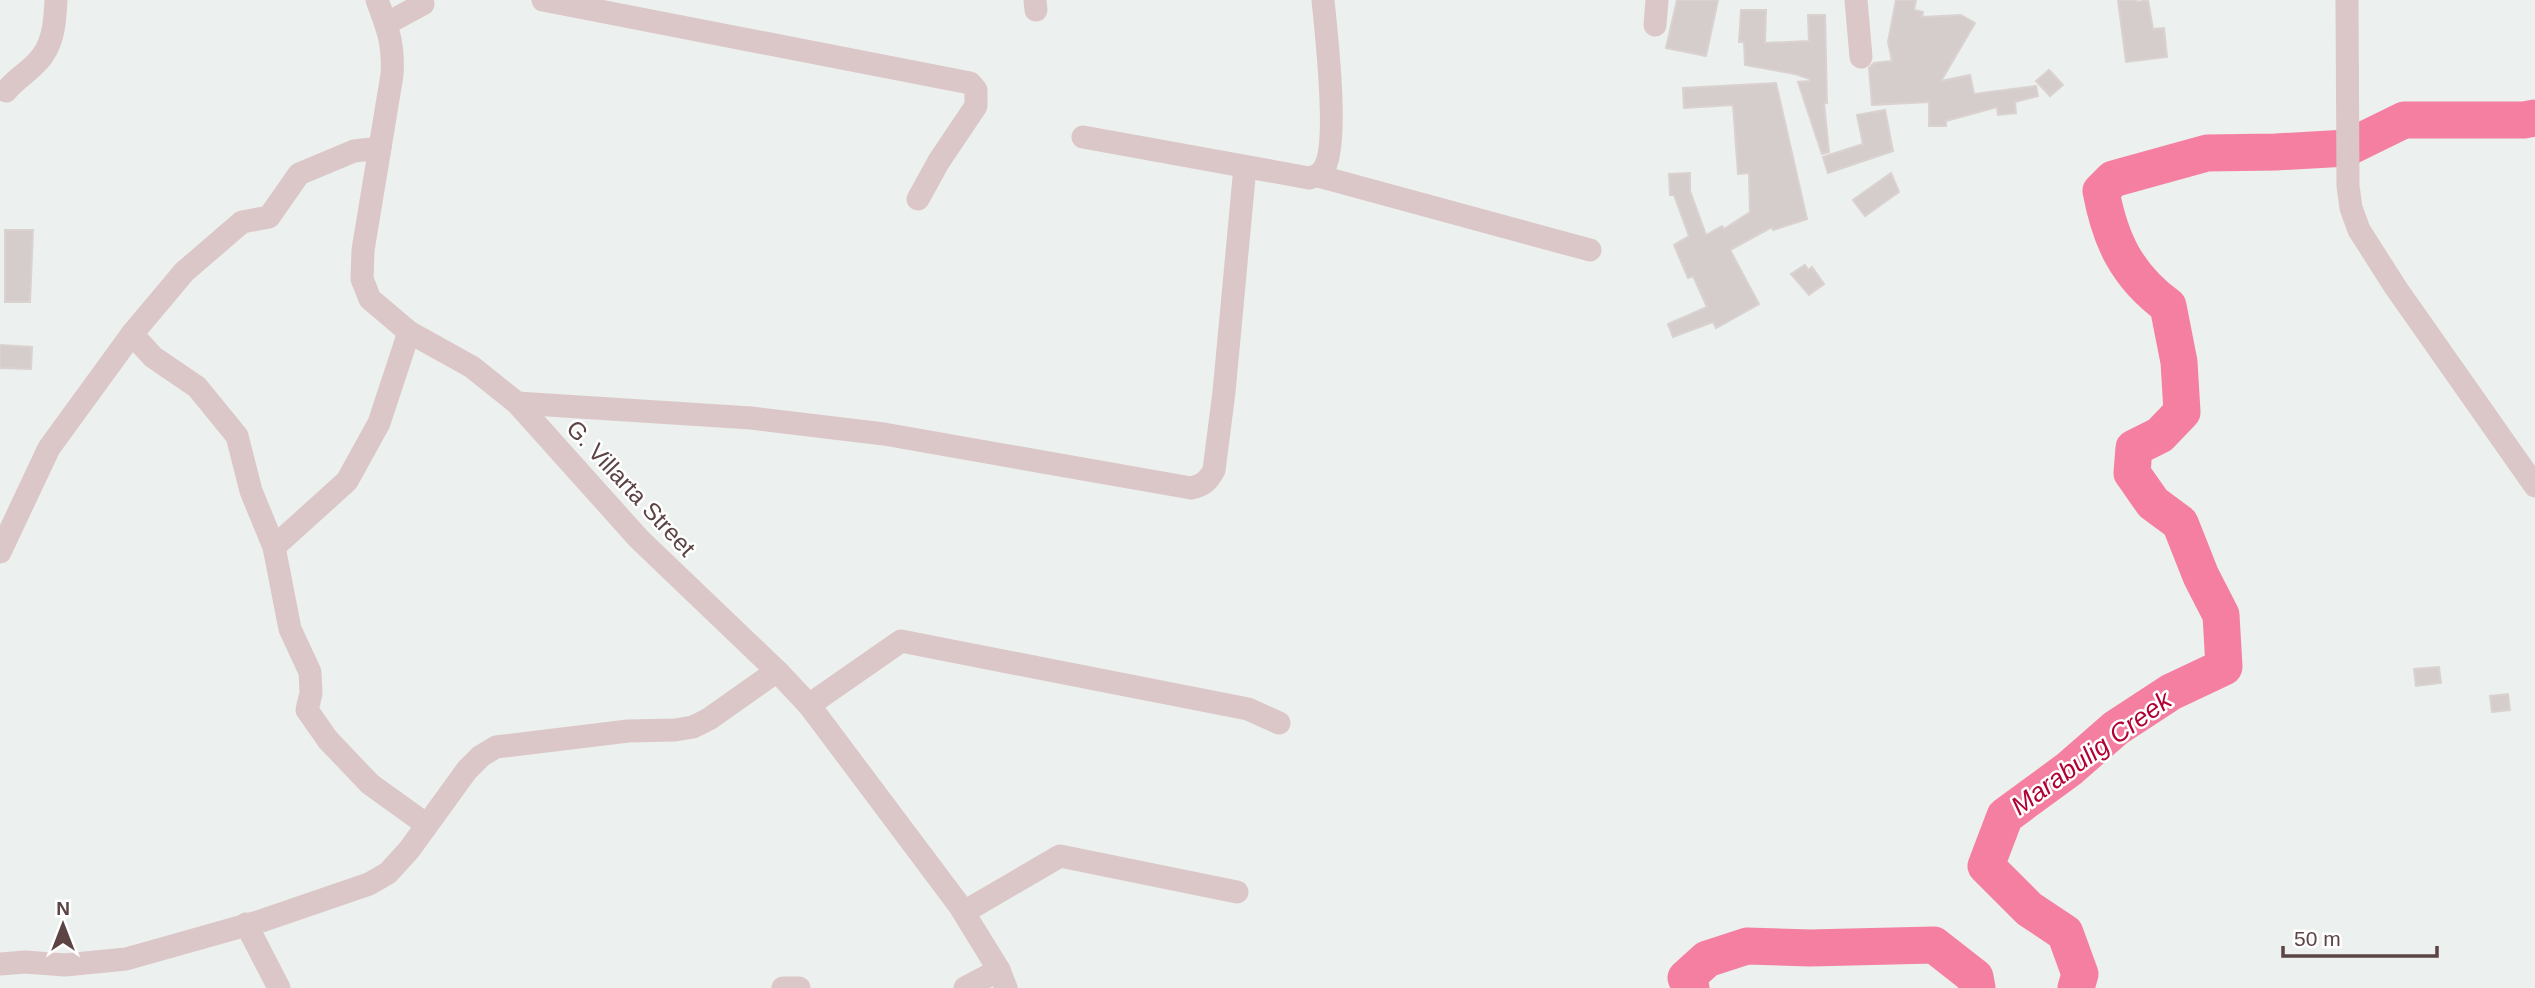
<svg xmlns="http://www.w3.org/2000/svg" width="2535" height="988" font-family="Helvetica,sans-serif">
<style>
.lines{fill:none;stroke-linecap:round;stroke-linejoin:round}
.river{stroke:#f47fa1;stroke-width:37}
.building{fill:#d5cdcb;stroke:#d9d2d0;stroke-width:2}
.minor{stroke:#dcc7c8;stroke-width:23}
.labels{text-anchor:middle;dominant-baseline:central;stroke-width:5;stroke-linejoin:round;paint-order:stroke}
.street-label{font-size:24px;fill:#5c4344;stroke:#fff}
.water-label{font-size:26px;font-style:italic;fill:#b20034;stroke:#fff}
</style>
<rect width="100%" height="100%" fill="#ecf0ee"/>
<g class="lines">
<!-- river -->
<g class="river">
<path d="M1691,988L1686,978L1707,959L1747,946L1810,948L1934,945L1975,977L1977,988"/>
<path d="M2076,988L2080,974L2065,933L2029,909L1986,866L2005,816L2069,769L2116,728L2171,692L2224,667L2221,615L2201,576L2180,523L2153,503L2132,473L2134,448L2160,435L2182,412L2179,362L2168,306C2127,276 2110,240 2101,191L2113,179L2207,153L2276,152L2347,148L2404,120H2524L2535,118"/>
</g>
</g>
<!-- building -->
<g class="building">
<path d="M1677,0H1718L1706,56L1666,48Z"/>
<path d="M1896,0H1916L1914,10L1923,12L1922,17L1961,15L1975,23L1941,81L1970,75L1974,94L2036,86L2038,96L2015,102L2016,113L1998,115L1997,107L1946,121V126H1929V102L1872,105L1869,68L1874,63L1892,61L1888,42Z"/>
<path d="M2118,0H2136L2137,2L2148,0L2153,29L2164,28L2167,57L2126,62Z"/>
<path d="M1741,10H1766L1765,43L1809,41L1808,15H1825L1827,103H1824L1829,152L1822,154L1798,82L1810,81V79L1795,74L1745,65L1744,42H1739Z"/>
<path d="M2049,70L2063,85L2050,96L2036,81Z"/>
<path d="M1776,83L1807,219L1773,230L1772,227L1730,250L1759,304L1716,328L1713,322L1673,337L1668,324L1707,307L1693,276L1688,278L1674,245L1689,236L1674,195H1670L1669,174L1690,173V191L1706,235L1722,226L1724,229L1750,212L1749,173L1738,174L1733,105L1684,108L1683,88Z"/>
<path d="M1885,110L1893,151L1828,173L1823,157L1863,144L1857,115Z"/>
<path d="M1891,173L1899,192L1865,216L1853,200Z"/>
<path d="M5,230H33L30,302H5Z"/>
<path d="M1805,265L1808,270L1812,267L1824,284L1809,295L1791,274Z"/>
<path d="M0,345L32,347L31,369L0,368Z"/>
<path d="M2439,667L2441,683L2416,686L2414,669Z"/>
<path d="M2508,694L2510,710L2492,712L2490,696Z"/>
</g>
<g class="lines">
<!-- minor -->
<g class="minor">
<path d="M377,0C388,30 394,43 392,75L363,250L362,279L370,299L409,332L472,367L517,403L639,539L777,671L809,705L959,905L999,970L1006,988"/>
<path d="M543,0L970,83L976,90V106L939,161L918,199"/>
<path d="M1035,0L1036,10"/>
<path d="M1856,0L1861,57"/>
<path d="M2347,0L2348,186L2351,208L2359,230L2396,288L2535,486"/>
<path d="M386,24L423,4"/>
<path d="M1655,25L1657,0"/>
<path d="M6,91C16,78 34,69 43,55C54,39 55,19 56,0"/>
<path d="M1083,137L1309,178C1315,176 1319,176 1323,170C1340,148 1326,31 1323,0"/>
<path d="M1318,176L1590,250"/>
<path d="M132,334L153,357L197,387L237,436L251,491L274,547L290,629L310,672L311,693L307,710L328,740L370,784L427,825"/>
<path d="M517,403L751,418L884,434L1191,488C1204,485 1208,481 1214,470L1224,392L1245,167"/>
<path d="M274,547L347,481L379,423L409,332"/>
<path d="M0,552L49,448L132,334L184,272L242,222L269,217L299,174L354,151L380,148"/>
<path d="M809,705L901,641L1248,709L1279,723"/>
<path d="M964,912L1060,856L1237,892"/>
<path d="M246,924L279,988"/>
<path d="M0,964L25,962L65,965L126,959L261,921L369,884L388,873L409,850L467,770L481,756L496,747L628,731L675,730L693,727L709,719L777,671"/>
<path d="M783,988H799"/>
<path d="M965,988L999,970"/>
</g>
</g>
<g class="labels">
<!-- street labels -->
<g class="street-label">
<text transform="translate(631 488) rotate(47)">G. Villarta Street</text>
</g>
<!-- water labels -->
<g class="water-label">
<text transform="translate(2091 753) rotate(-36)">Marabulig Creek</text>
</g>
</g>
<!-- north arrow -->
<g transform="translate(63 925)" stroke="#ffffff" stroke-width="5" paint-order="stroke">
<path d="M0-5L12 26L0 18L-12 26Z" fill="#5c4344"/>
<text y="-10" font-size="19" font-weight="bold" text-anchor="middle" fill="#5c4344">N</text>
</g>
<!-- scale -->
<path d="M2283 946v10h154v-10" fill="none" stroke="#5c4344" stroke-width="3.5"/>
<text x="2294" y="946" font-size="21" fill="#5c4344" stroke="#ffffff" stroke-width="5" paint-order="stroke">50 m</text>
</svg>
